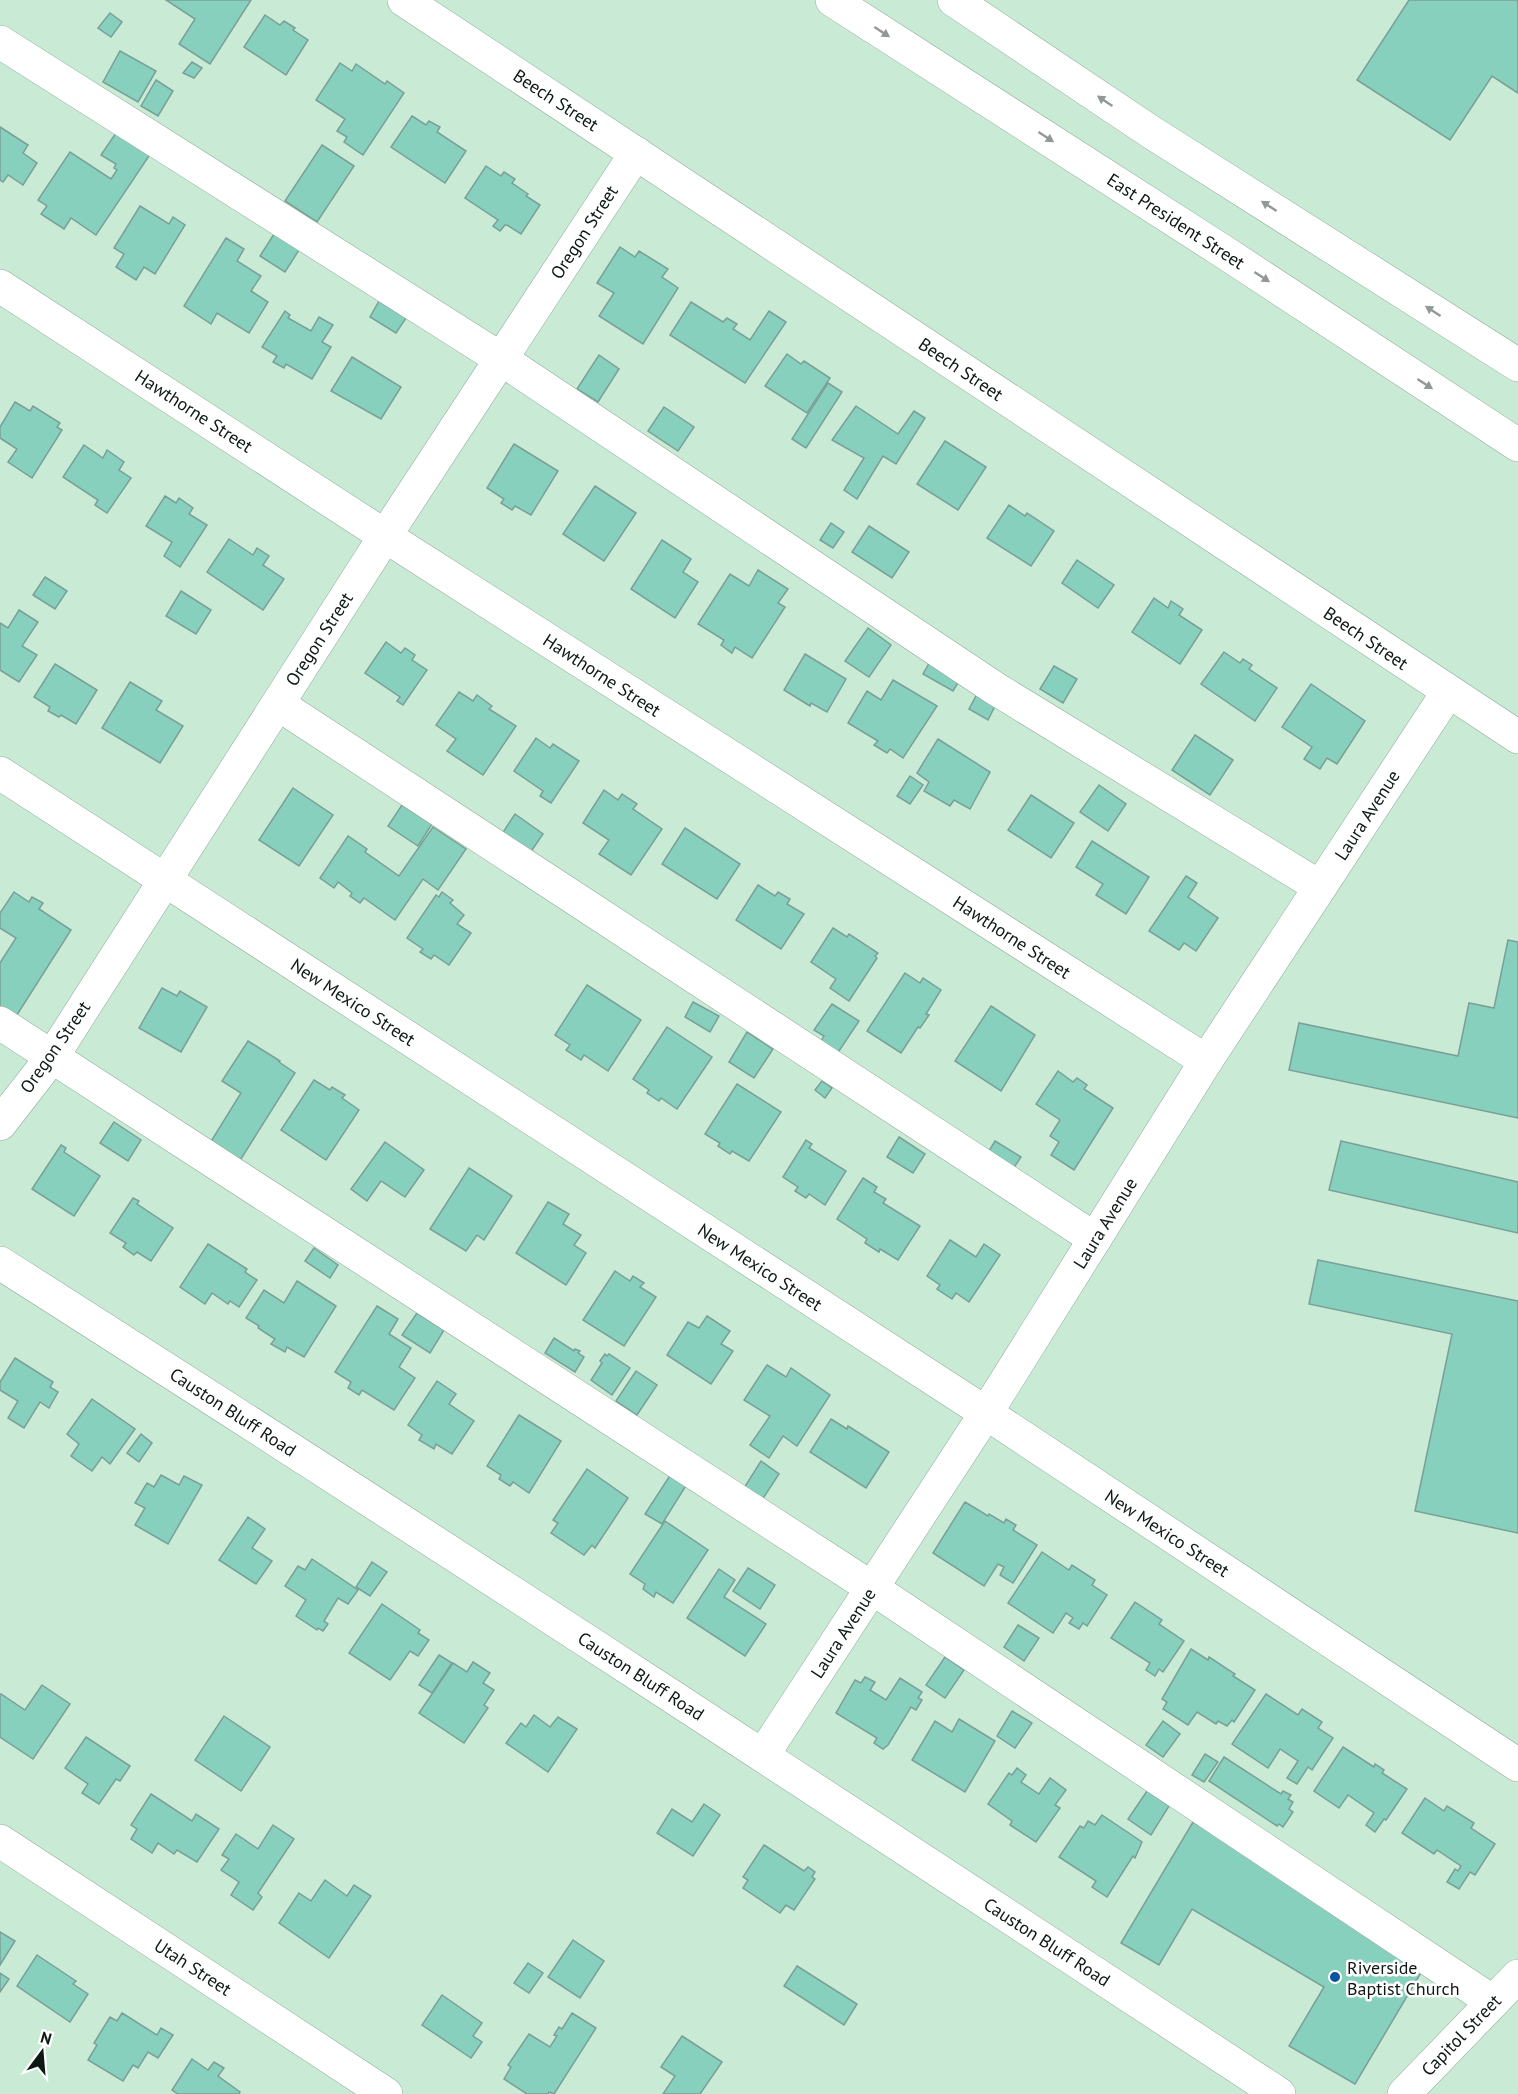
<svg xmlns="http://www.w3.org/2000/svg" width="1518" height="2094" font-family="'PT Sans',sans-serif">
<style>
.building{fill:#88d0be;stroke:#79a096;stroke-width:1.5}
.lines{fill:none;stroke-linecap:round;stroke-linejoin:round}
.street-casing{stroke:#8cac98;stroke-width:34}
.primary-casing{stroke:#8cac98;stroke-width:34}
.street{stroke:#fff;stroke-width:33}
.primary{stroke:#fff;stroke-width:33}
.oneway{fill:#929894}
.poi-dot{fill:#0854a3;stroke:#fff;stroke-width:2}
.labels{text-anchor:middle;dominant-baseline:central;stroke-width:5;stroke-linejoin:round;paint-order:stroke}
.street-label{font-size:18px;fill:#0d1912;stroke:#fff}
.poi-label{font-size:18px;fill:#0d1912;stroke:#fff;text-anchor:start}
</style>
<rect width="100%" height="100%" fill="#c9ead5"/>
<!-- building -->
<g class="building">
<path d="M166,0H251L210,64L179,44L195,19Z"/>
<path d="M1409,0H1518V93L1492,76L1450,140L1357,80Z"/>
<path d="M110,13L122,22L111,37L98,28Z"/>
<path d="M265,15L280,25L284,21L295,28L293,30L308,40L286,75L244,47Z"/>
<path d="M120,51L156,71L138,102L103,82Z"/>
<path d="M192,62L202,68L194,78L183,73Z"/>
<path d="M340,63L352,71L356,64L385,84L387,81L404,93L363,155L344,142L347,137L337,131L345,119L316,100Z"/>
<path d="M156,80L173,91L158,116L141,106Z"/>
<path d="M412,116L426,125L429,121L440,127L437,132L466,151L445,183L391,147Z"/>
<path d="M0,127L28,145L23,153L37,163L23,185L8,175L3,182L0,180Z"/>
<path d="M118,130L151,153L96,235L71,218L64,229L41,214L47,206L38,200L70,152L111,179L117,170L114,168L116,164L101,155Z"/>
<path d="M322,145L354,166L317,222L285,201Z"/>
<path d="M486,166L501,176L504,172L515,179L512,183L528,194L526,196L540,205L521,234L507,225H505L500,231L493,226L498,220L465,198Z"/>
<path d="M140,206L169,224L173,217L185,225L155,274L144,267L136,280L116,267L124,254L114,248Z"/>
<path d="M274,234L299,250L285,272L260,256Z"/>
<path d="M226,238L244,249L237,261L261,276L251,291L268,302L249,333L217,313L211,324L184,306Z"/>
<path d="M620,247L635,257L639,251L668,269L662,277L678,288L643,344L599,316L614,293L597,283Z"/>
<path d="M379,301L406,318L396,333L370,317Z"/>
<path d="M691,302L723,322L727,318L737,324L733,329L750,340L769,311L786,322L745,383L670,335Z"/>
<path d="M285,311L290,315L288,318L311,331L319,317L333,325L322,342L331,347L312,379L286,364L284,368L273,362L277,356L262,347Z"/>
<path d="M787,354L801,364L804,361L830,378L807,413L765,386Z"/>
<path d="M599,355L619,369L598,402L577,389Z"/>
<path d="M352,357L401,387L381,419L331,391Z"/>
<path d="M828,383L842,392L806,448L792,439Z"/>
<path d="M15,402L30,411L33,406L60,423L57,427L62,430L32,478L8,462L17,449L0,438V427Z"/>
<path d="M856,406L898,434L914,411L925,418L896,464L883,456L857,499L844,490L864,458L832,440Z"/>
<path d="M664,407L694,427L678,451L648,431Z"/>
<path d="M945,441L986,467L958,510L917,484Z"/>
<path d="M514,444L558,471L531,515L515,506L512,510L501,503L504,499L487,488Z"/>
<path d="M84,445L103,458L107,450L124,462L119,470L131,478L107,513L95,505L98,500L63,477Z"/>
<path d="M595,486L636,513L604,561L563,534Z"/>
<path d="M165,496L176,503L179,498L193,508L189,514L207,525L180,567L164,556L172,542L146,526Z"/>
<path d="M1009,505L1025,516L1027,513L1054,531L1031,566L987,538Z"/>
<path d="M831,523L844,532L833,548L820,540Z"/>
<path d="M869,526L909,552L892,578L852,552Z"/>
<path d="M229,539L253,555L257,548L269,556L263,565L284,579L263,610L207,572Z"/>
<path d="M662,540L691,559L683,572L698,582L675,618L631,589Z"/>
<path d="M1077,560L1114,585L1098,608L1062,583Z"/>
<path d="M758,570L788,589L778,603L785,607L752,658L735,647L732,653L721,645L724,640L698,624L730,574L749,586Z"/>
<path d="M45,577L67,591L55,609L33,595Z"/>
<path d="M181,591L211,610L196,634L166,616Z"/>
<path d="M1154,598L1168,608L1171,601L1183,609L1179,615L1202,630L1180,664L1132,632Z"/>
<path d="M19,610L38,622L22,646L37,655L19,682L0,670V623L8,628Z"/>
<path d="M868,628L891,645L869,677L845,661Z"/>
<path d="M386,642L401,653L405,648L415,655L412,660L427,670L403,705L397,701L400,697L365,673Z"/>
<path d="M1224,652L1240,663L1243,659L1252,665L1249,669L1277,688L1255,721L1201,684Z"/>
<path d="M805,654L846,679L827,712L811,703L810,706L784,690Z"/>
<path d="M931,660L961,678L953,691L923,674Z"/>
<path d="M55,664L97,690L76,724L61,715L59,717L48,711L50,707L34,697Z"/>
<path d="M1054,666L1077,679L1063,703L1040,689Z"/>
<path d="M893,680L937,706L903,758L890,749L887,753L874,745L878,741L848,723L867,691L881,700Z"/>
<path d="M130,682L162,701L156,710L183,726L160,763L102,728Z"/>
<path d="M1311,684L1365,721L1337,764L1327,758L1320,769L1304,759L1312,747L1282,727Z"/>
<path d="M459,692L473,701L477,695L492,706L489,709L516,726L483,775L447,751L456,739L436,725Z"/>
<path d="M977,694L996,704L988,720L969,709Z"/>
<path d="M1195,735L1233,760L1210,795L1172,770Z"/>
<path d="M536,738L550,748L553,744L579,761L551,803L540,796L543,791L514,771Z"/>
<path d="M938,739L990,772L970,809L954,800L950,806L924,791L929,782L917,773Z"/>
<path d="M910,776L923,785L910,804L897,796Z"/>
<path d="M1099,785L1126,804L1108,831L1080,812Z"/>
<path d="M293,788L333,815L299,866L259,840Z"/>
<path d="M604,790L618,800L622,794L637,804L633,809L662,829L631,875L599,854L609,840L583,823Z"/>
<path d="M1031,795L1074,823L1051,858L1008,830Z"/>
<path d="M402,805L432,824L418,846L388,826Z"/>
<path d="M515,814L543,834L528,856L500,837Z"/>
<path d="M433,827L466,849L438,890L423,879L395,920L364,898L360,903L350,896L352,893L338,882L334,888L320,878L348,836L367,849L365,852L399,876Z"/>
<path d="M685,828L740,864L717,899L662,864Z"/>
<path d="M1092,841L1149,877L1126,914L1096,895L1103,884L1076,867Z"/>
<path d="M1186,876L1197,883L1188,897L1218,918L1196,951L1184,943L1179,950L1149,931Z"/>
<path d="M758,885L775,896L778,892L790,899L787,904L804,914L781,949L736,920Z"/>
<path d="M14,892L29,902L32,897L43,903L39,909L71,930L15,1018L0,1009V963L16,938L0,928V913Z"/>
<path d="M442,892L453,900L450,903L464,915L457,924L471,933L449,965L434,955L431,959L420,952L423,949L407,938L436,895L439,897Z"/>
<path d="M833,928L847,937L849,934L878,953L875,956L877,958L849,1001L830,988L836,979L811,962Z"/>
<path d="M1508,940L1518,942V1118L1289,1070L1299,1023L1458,1056L1469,1003L1494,1008Z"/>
<path d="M905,973L920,983L923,978L941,990L926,1014L929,1015L920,1028L918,1027L901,1053L867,1031Z"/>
<path d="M587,985L641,1020L608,1071L584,1055L581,1060L566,1050L570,1045L555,1035Z"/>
<path d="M162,988L177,996L180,991L207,1007L181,1052L139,1028Z"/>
<path d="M693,1002L719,1016L710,1032L685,1017Z"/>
<path d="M832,1004L859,1021L837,1054L820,1043L824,1036L814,1030Z"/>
<path d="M991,1006L1035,1035L1001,1091L955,1061Z"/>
<path d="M667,1027L712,1057L677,1109L661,1098L659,1101L647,1093L649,1090L633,1079Z"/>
<path d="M747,1032L773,1049L754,1078L729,1062Z"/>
<path d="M248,1041L280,1061L279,1062L295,1073L239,1162L210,1143L241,1093L222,1081Z"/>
<path d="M1058,1071L1073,1082L1077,1078L1087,1085L1084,1089L1113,1108L1074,1170L1051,1155L1059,1142L1050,1136L1060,1120L1036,1104Z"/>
<path d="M314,1080L330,1090L332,1087L345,1095L342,1098L359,1110L326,1160L281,1130Z"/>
<path d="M822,1081L832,1088L825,1098L815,1090Z"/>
<path d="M737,1084L781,1112L749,1161L732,1151L730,1154L718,1146L720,1143L705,1134Z"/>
<path d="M114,1122L141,1140L128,1161L100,1143Z"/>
<path d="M899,1137L925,1154L913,1173L887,1157Z"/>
<path d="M806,1140L812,1144L809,1148L846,1171L825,1205L809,1194L806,1198L795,1191L798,1187L783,1177Z"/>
<path d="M995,1141L1021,1157L1013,1169L987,1154Z"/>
<path d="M1341,1141L1518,1182V1233L1329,1190Z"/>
<path d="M385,1142L424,1170L405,1197L381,1181L367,1201L351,1189Z"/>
<path d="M61,1145L66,1148L64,1152L100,1176L74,1216L32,1189Z"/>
<path d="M469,1168L512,1196L484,1240L477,1235L466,1251L430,1229Z"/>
<path d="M863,1178L877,1187L874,1192L886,1199L883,1203L920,1226L898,1260L880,1249L879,1252L865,1243L867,1239L837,1219Z"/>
<path d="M133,1198L139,1201L137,1204L173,1228L151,1261L137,1252L134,1255L123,1247L126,1243L110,1233Z"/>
<path d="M548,1202L569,1214L563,1224L581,1235L574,1245L586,1253L566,1285L516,1253Z"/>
<path d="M950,1240L976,1257L984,1244L1000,1255L969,1302L956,1293L952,1299L937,1289L940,1285L927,1276Z"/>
<path d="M208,1244L247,1269L245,1272L257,1280L239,1307L230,1301L228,1304L212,1293L205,1304L180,1287Z"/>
<path d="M314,1248L338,1265L330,1278L305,1261Z"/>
<path d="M1318,1260L1518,1301V1533L1415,1511L1452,1334L1309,1304Z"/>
<path d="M615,1271L630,1281L633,1276L644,1283L640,1287L656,1297L624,1346L583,1320Z"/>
<path d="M297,1281L336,1306L304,1357L287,1347L285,1352L271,1344L275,1339L258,1328L259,1326L246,1318L264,1290L284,1303Z"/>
<path d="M377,1306L398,1319L389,1334L411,1348L399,1367L415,1378L394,1410L362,1390L359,1395L348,1388L351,1382L335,1372Z"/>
<path d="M417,1313L444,1330L430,1353L402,1335Z"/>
<path d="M707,1316L730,1331L721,1344L733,1351L711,1384L667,1355L688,1322L699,1328Z"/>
<path d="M554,1338L574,1351L575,1349L580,1351L578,1353L584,1357L575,1372L545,1353Z"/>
<path d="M605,1354L607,1356L609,1354L630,1368L612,1395L591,1380L602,1363L600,1361Z"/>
<path d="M15,1358L53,1382L50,1387L58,1392L49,1408L40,1402L24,1428L8,1418L18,1401L0,1390V1382Z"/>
<path d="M767,1365L786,1377L791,1368L830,1395L797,1446L783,1436L769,1458L750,1445L770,1416L744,1400Z"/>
<path d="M636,1371L657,1385L637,1415L616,1401Z"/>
<path d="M437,1381L456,1394L449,1404L474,1421L452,1454L436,1444L434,1449L419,1440L422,1435L408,1425Z"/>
<path d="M92,1399L135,1429L110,1464L102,1457L92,1471L71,1456L79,1444L67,1434Z"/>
<path d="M519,1415L561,1441L529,1493L513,1482L510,1486L499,1479L501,1475L487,1466Z"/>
<path d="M831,1419L847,1429L848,1426L889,1452L866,1488L810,1452Z"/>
<path d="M141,1434L152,1443L139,1462L127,1453Z"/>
<path d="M761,1461L779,1474L762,1500L744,1488Z"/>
<path d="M587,1469L628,1498L595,1548L592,1545L584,1555L551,1533L558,1523L553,1520Z"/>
<path d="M671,1474L687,1484L662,1524L645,1514Z"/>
<path d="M161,1475L179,1485L184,1476L202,1485L168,1544L135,1525L145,1508L135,1503L147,1483L154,1487Z"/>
<path d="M965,1502L988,1516L989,1514L1004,1523L1006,1519L1016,1525L1013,1530L1037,1545L1013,1583L1000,1575L1004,1567L998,1564L984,1586L933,1553Z"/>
<path d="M248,1517L265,1529L252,1548L272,1561L256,1584L219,1560Z"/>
<path d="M665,1521L708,1550L673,1603L656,1592L654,1597L643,1589L645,1584L630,1574Z"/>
<path d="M1042,1552L1069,1570L1072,1565L1095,1580L1092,1585L1107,1595L1087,1626L1083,1623L1079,1629L1069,1623L1073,1618L1066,1613L1053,1633L1008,1603Z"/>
<path d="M312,1559L358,1590L348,1604L338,1598L324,1621L328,1624L323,1631L318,1628L317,1630L296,1616L306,1600L285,1586L298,1566L305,1570Z"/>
<path d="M372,1562L387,1572L370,1596L356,1587Z"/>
<path d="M748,1568L775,1585L760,1609L733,1591Z"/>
<path d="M719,1569L735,1580L724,1597L766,1624L745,1656L687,1618Z"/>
<path d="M1135,1602L1162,1620L1159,1624L1184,1641L1163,1672L1159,1669L1155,1676L1146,1670L1150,1663L1111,1638Z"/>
<path d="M382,1604L420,1630L418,1633L429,1640L418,1656L410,1651L390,1680L349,1653Z"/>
<path d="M1018,1625L1039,1638L1024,1661L1004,1647Z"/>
<path d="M1191,1649L1208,1660L1209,1657L1235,1674L1233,1676L1255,1690L1234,1722L1232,1720L1227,1726L1218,1721L1216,1724L1197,1712L1188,1725L1163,1709L1167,1702L1162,1699Z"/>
<path d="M439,1655L452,1663L432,1693L419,1685Z"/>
<path d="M945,1657L964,1670L945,1698L926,1685Z"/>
<path d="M473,1662L490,1673L483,1683L494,1690L484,1705L488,1708L464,1743L419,1713L453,1663L467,1672Z"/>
<path d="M865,1677L875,1682L870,1690L886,1700L900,1678L922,1692L918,1698L922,1700L916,1710L911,1707L888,1745L883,1749L874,1743L877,1738L836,1713L855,1680L861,1683Z"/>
<path d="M42,1685L70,1704L33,1759L0,1737V1695L1,1694L25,1710Z"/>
<path d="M1266,1694L1298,1715L1302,1709L1322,1722L1318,1728L1333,1738L1312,1770L1308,1767L1297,1784L1287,1778L1298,1761L1280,1749L1268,1768L1232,1744Z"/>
<path d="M1012,1711L1032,1723L1015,1748L997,1736Z"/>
<path d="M534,1715L550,1727L558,1717L577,1729L548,1772L506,1743L521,1723L526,1727Z"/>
<path d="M224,1716L270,1747L241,1791L195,1760Z"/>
<path d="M959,1719L995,1741L965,1792L912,1760L935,1721L952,1732Z"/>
<path d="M1163,1721L1180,1734L1163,1757L1146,1745Z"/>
<path d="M86,1737L130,1766L120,1781L116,1779L99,1804L82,1793L88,1784L65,1768Z"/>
<path d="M1343,1747L1374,1767L1375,1764L1384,1770L1382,1773L1407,1789L1386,1820L1384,1819L1375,1832L1366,1825L1374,1813L1348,1795L1339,1808L1314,1791Z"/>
<path d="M1205,1754L1218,1762L1204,1782L1192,1775Z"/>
<path d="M1224,1757L1281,1794L1283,1791L1291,1795L1288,1799L1293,1802L1289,1809L1293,1812L1283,1827L1279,1824L1277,1826L1209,1781Z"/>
<path d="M1017,1768L1026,1775L1021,1782L1039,1794L1050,1778L1066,1790L1055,1805L1060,1808L1036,1842L1010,1825L1012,1821L988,1804L1009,1773L1012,1775Z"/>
<path d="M1147,1791L1169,1806L1151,1835L1128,1819Z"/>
<path d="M151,1794L192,1821L196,1814L219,1829L197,1862L177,1850L174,1854L158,1843L152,1853L131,1839L137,1829L131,1825Z"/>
<path d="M1425,1798L1444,1811L1447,1806L1474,1823L1471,1828L1495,1844L1475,1875L1470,1872L1459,1889L1447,1882L1455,1869L1458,1871L1461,1866L1437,1850L1434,1854L1402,1833Z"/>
<path d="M704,1804L720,1815L693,1856L657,1833L672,1809L692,1822Z"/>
<path d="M1102,1815L1142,1842L1135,1858L1133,1856L1107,1897L1092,1887L1096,1881L1059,1857L1080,1826L1084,1828L1088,1821L1095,1825Z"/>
<path d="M1193,1822L1428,1961L1355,2084L1289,2046L1324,1987L1192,1909L1159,1965L1121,1943Z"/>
<path d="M273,1825L294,1839L258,1893L262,1897L253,1910L231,1895L239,1882L221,1870L229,1859L222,1855L236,1834L258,1849Z"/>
<path d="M764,1845L804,1871L808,1867L815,1872L812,1877L815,1879L794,1910L786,1905L780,1913L743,1888L748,1880L743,1877Z"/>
<path d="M325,1880L347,1896L354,1885L371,1896L329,1958L279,1923L299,1893L311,1901Z"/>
<path d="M0,1932L15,1941L0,1965Z"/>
<path d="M573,1940L604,1961L580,1998L548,1977Z"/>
<path d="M37,1955L76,1981L73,1984L88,1994L70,2022L17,1986Z"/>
<path d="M528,1963L543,1973L529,1993L514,1983Z"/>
<path d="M797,1966L857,2004L844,2025L784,1986Z"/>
<path d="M0,1973L9,1979L0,1992Z"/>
<path d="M442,1995L482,2023L473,2036L482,2042L471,2058L422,2025Z"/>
<path d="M122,2013L157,2035L161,2028L173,2035L158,2058L148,2052L138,2068L133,2065L123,2081L88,2060L97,2045L94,2043L110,2017L117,2021Z"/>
<path d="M572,2013L596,2028L554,2094L549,2092L548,2094H527L504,2079L511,2067L508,2065L529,2034L550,2047L557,2036L554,2035L559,2027L562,2029Z"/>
<path d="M682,2036L722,2062L700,2094H663L675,2076L661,2067Z"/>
<path d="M192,2059L208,2070L214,2062L224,2068L218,2076L240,2092L239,2094H178L172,2090Z"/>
</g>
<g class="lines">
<defs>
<g id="street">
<path d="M404,0L1518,737"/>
<path d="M0,42L501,359L996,689L1320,887"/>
<path d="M0,286L385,536L1206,1061"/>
<path d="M278,704L1095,1239"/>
<path d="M0,773L986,1413L1518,1765"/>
<path d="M0,1023L872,1588L1493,2002"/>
<path d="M0,1124L52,1057L385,536L636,153"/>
<path d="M0,1263C429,1536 854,1815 1279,2094"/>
<path d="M763,1755L986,1413L1206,1061L1448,692"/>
<path d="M0,1841L386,2094"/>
<path d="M1404,2094L1518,1976"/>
</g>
<g id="primary">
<path d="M832,0L1224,252L1518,445"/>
<path d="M954,0L1151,132L1518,365"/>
</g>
</defs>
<!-- street casing -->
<use href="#street" class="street-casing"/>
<!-- primary casing -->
<use href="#primary" class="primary-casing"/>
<!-- street -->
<use href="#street" class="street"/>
<!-- primary -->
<use href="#primary" class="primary"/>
</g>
<!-- one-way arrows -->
<defs><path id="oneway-solid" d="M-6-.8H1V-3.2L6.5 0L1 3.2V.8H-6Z" transform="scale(1.5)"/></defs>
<g class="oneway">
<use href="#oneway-solid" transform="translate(882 32) rotate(33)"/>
<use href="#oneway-solid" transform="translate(1105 101) rotate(-146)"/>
<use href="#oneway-solid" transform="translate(1046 137) rotate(33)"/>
<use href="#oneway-solid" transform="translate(1269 206) rotate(-147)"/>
<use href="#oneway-solid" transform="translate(1262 277) rotate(33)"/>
<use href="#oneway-solid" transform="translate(1433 311) rotate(-147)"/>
<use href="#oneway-solid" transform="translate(1425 384) rotate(33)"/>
</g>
<!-- markers -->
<circle class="poi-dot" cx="1335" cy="1977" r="6"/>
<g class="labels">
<!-- street labels -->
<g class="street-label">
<text transform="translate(556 100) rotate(33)">Beech Street</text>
<text transform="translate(1176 221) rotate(33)">East President Street</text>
<text transform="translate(584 232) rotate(-57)">Oregon Street</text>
<text transform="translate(961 369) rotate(34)">Beech Street</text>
<text transform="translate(194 411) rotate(33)">Hawthorne Street</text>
<text transform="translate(1366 638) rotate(34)">Beech Street</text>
<text transform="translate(319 639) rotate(-57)">Oregon Street</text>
<text transform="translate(602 675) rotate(33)">Hawthorne Street</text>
<text transform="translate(1367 815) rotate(-57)">Laura Avenue</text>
<text transform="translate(1012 937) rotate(33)">Hawthorne Street</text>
<text transform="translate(353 1002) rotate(33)">New Mexico Street</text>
<text transform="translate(55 1047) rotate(-55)">Oregon Street</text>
<text transform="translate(1105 1223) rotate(-58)">Laura Avenue</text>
<text transform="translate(760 1267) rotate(33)">New Mexico Street</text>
<text transform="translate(233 1412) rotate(33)">Causton Bluff Road</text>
<text transform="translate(1167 1533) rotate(33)">New Mexico Street</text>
<text transform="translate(843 1633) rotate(-57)">Laura Avenue</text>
<text transform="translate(641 1676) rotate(33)">Causton Bluff Road</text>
<text transform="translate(1047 1942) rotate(33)">Causton Bluff Road</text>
<text transform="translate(193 1967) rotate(33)">Utah Street</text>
<text transform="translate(1461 2035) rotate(-46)">Capitol Street</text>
</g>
<!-- poi labels -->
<g class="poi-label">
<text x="1347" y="1967">Riverside<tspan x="1347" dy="21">Baptist Church</tspan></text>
</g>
</g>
<!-- north arrow -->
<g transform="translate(42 2052) rotate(16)" stroke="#ffffff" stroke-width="4.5" paint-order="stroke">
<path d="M0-4.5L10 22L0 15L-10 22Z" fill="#0d1912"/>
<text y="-9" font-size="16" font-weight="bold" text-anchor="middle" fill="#0d1912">N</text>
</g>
</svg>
